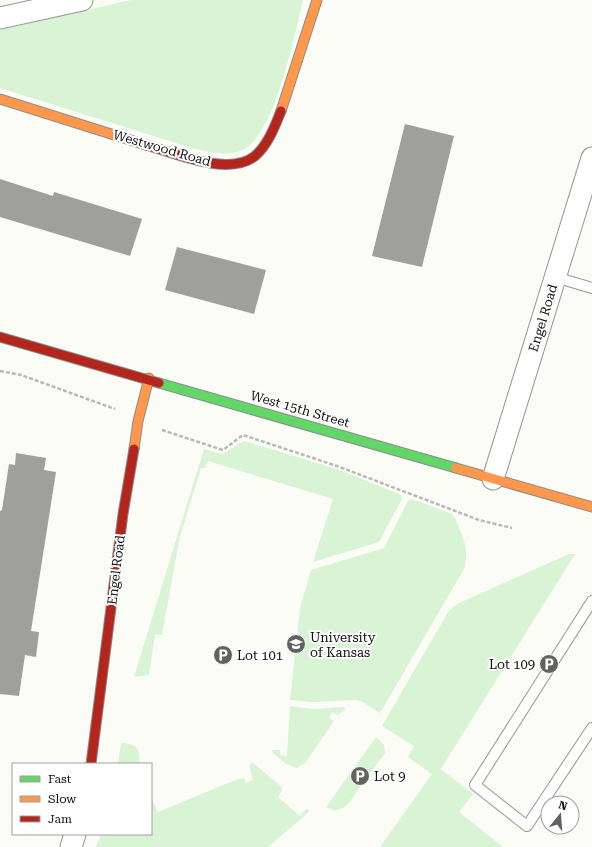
<svg xmlns="http://www.w3.org/2000/svg" width="592" height="847" font-family="'Roboto Serif',serif">
<style>
.green{fill:#d9f3d5}
.building{fill:#a0a09b}
.lines{fill:none;stroke-linecap:round;stroke-linejoin:round}
.lane-casing{stroke:#969694;stroke-width:12}
.street-casing{stroke:#969694;stroke-width:23}
.fast-casing{stroke:#8c8d8a;stroke-width:11}
.slow-casing{stroke:#8c8d8a;stroke-width:11}
.jam-casing{stroke:#8c8d8a;stroke-width:11}
.path{stroke:#b9b9b8;stroke-width:2.5;stroke-dasharray:4 2;stroke-linecap:butt}
.lane{stroke:#fefffe;stroke-width:10}
.street{stroke:#fefffe;stroke-width:21}
.fast{stroke:#63d668;stroke-width:9}
.slow{stroke:#ff974d;stroke-width:9}
.jam{stroke:#b3261e;stroke-width:9}
.labels{text-anchor:middle;dominant-baseline:central;stroke-width:4;stroke-linejoin:round;paint-order:stroke}
.street-label{font-size:13px;fill:#101010;stroke:#fff}
.poi-label{font-size:13px;fill:#101010;stroke:#fff;text-anchor:start}
</style>
<rect width="100%" height="100%" fill="#fbfcf6"/>
<!-- green -->
<g class="green">
<path d="M131,0H303C295,34 275,134 243,150C226,157 209,152 192,148L0,88V30Z"/>
<path d="M244,441L337,469L394,492L401,495L402,499L379,542L313,562L333,499L208,461L205,468H201L180,536L162,635L155,634L149,675L134,677L204,449L222,454Z"/>
<path d="M412,499L452,514L455,518C462,536 470,549 464,569L380,713L361,701L356,700L313,702L290,700L300,608L311,570L384,548L408,501Z"/>
<path d="M569,554H575L441,769L473,794L459,812L503,847H380L432,774L408,757L414,746L382,726L448,612L457,604Z"/>
<path d="M290,706L313,709L344,707L345,710L338,715L332,712L329,718L334,721L305,763L297,768L286,764L272,752L273,750H280V755L287,756Z"/>
<path d="M376,737L384,745L385,753L348,804C340,811 335,812 326,807Z"/>
<path d="M121,743C137,742 141,751 139,764H118Z"/>
<path d="M253,763L282,787V791L278,797L300,816L306,809L310,811L268,847H96L101,834H151V797L158,812L233,781L244,778L246,783L253,780L249,765Z"/>
</g>
<!-- building -->
<g class="building">
<path d="M405,124L454,136L422,267L372,256Z"/>
<path d="M0,179L53,196L54,192L142,219L130,256L0,217Z"/>
<path d="M177,247L266,270L254,314L165,290Z"/>
<path d="M16,453L46,458L44,470L56,472L31,631L39,632L36,657L25,655L19,696L0,694V511L2,510L9,464L15,465Z"/>
</g>
<g class="lines">
<defs>
<g id="lane">
<path d="M555,277L592,288"/>
<path d="M592,601L475,785L527,826L592,728"/>
</g>
<g id="street">
<path d="M0,18L82,0"/>
<path d="M493,479L592,158"/>
<path d="M71,847L75,834"/>
</g>
<path id="fast" d="M159,383L456,468"/>
<g id="slow">
<path d="M0,99L146,145"/>
<path d="M281,111L317,0"/>
<path d="M134,449L138,421L149,378"/>
<path d="M456,468L592,507"/>
</g>
<g id="jam">
<path d="M146,145C174,153 229,177 255,156C268,145 275,126 281,111"/>
<path d="M0,337L159,383"/>
<path d="M91,764L123,514L134,449"/>
</g>
</defs>
<!-- lane casing -->
<use href="#lane" class="lane-casing"/>
<!-- street casing -->
<use href="#street" class="street-casing"/>
<!-- fast casing -->
<use href="#fast" class="fast-casing"/>
<!-- slow casing -->
<use href="#slow" class="slow-casing"/>
<!-- jam casing -->
<use href="#jam" class="jam-casing"/>
<!-- path -->
<g class="path">
<path d="M0,371L21,375L115,409"/>
<path d="M162,430L223,450L243,435L337,466L479,520L512,528"/>
</g>
<!-- lane -->
<use href="#lane" class="lane"/>
<!-- street -->
<use href="#street" class="street"/>
<!-- fast -->
<use href="#fast" class="fast"/>
<!-- slow -->
<use href="#slow" class="slow"/>
<!-- jam -->
<use href="#jam" class="jam"/>
</g>
<!-- icons -->
<defs>
<symbol id="university-disc" viewBox="-11 -11 22 22"><circle r="9.5" fill="#626360" stroke="#fff"/><path d="M0-5L7-2L0 1L-7-2ZM-4 1L0 2.5L4 1V4Q0 6-4 4Z" fill="#fff"/></symbol>
<symbol id="parking-disc" viewBox="-11 -11 22 22"><circle r="9.5" fill="#626360" stroke="#fff"/><path d="M-3.5-5.5H1a3.5 3.5 0 0 1 0 7H-1V5.5H-3.5ZM-1-3.4V-.6H.8a1.4 1.4 0 0 0 0-2.8Z" fill="#fff"/></symbol>
</defs>
<g fill-rule="evenodd">
<use href="#university-disc" x="285" y="633" width="22" height="22"/>
<use href="#parking-disc" x="212" y="644" width="22" height="22"/>
<use href="#parking-disc" x="538" y="653" width="22" height="22"/>
<use href="#parking-disc" x="349" y="765" width="22" height="22"/>
</g>
<g class="labels">
<!-- street labels -->
<g class="street-label">
<text transform="translate(162 148) rotate(16)">Westwood Road</text>
<text transform="translate(543 318) rotate(-73)">Engel Road</text>
<text transform="translate(300 409) rotate(16)">West 15th Street</text>
<text transform="translate(116 570) rotate(-83)">Engel Road</text>
</g>
<!-- poi labels -->
<g class="poi-label">
<text x="310" y="637">University<tspan x="310" dy="15">of Kansas</tspan></text>
<text x="237" y="655">Lot 101</text>
<text x="535" y="664" text-anchor="end">Lot 109</text>
<text x="374" y="776">Lot 9</text>
</g>
</g>
<!-- legend -->
<rect x="12" y="763" width="140" height="72" fill="#ffffff" stroke="#9f9f9f"/>
<rect x="20" y="776" width="20" height="6" fill="#63d668" stroke="#9f9f9f"/>
<text x="48" y="783" font-size="12" fill="#101010">Fast</text>
<rect x="20" y="796" width="20" height="6" fill="#ff974d" stroke="#9f9f9f"/>
<text x="48" y="803" font-size="12" fill="#101010">Slow</text>
<rect x="20" y="816" width="20" height="6" fill="#b3261e" stroke="#9f9f9f"/>
<text x="48" y="823" font-size="12" fill="#101010">Jam</text>
<!-- north arrow -->
<g transform="translate(560 815) rotate(17)"><circle r="19" fill="#ffffff" stroke="#9f9f9f"/>
<path d="M0-3L7 15L0 10L-7 15Z" fill="#626360"/>
<text y="-6" font-size="11" font-weight="bold" text-anchor="middle" fill="#101010">N</text>
</g>
</svg>
